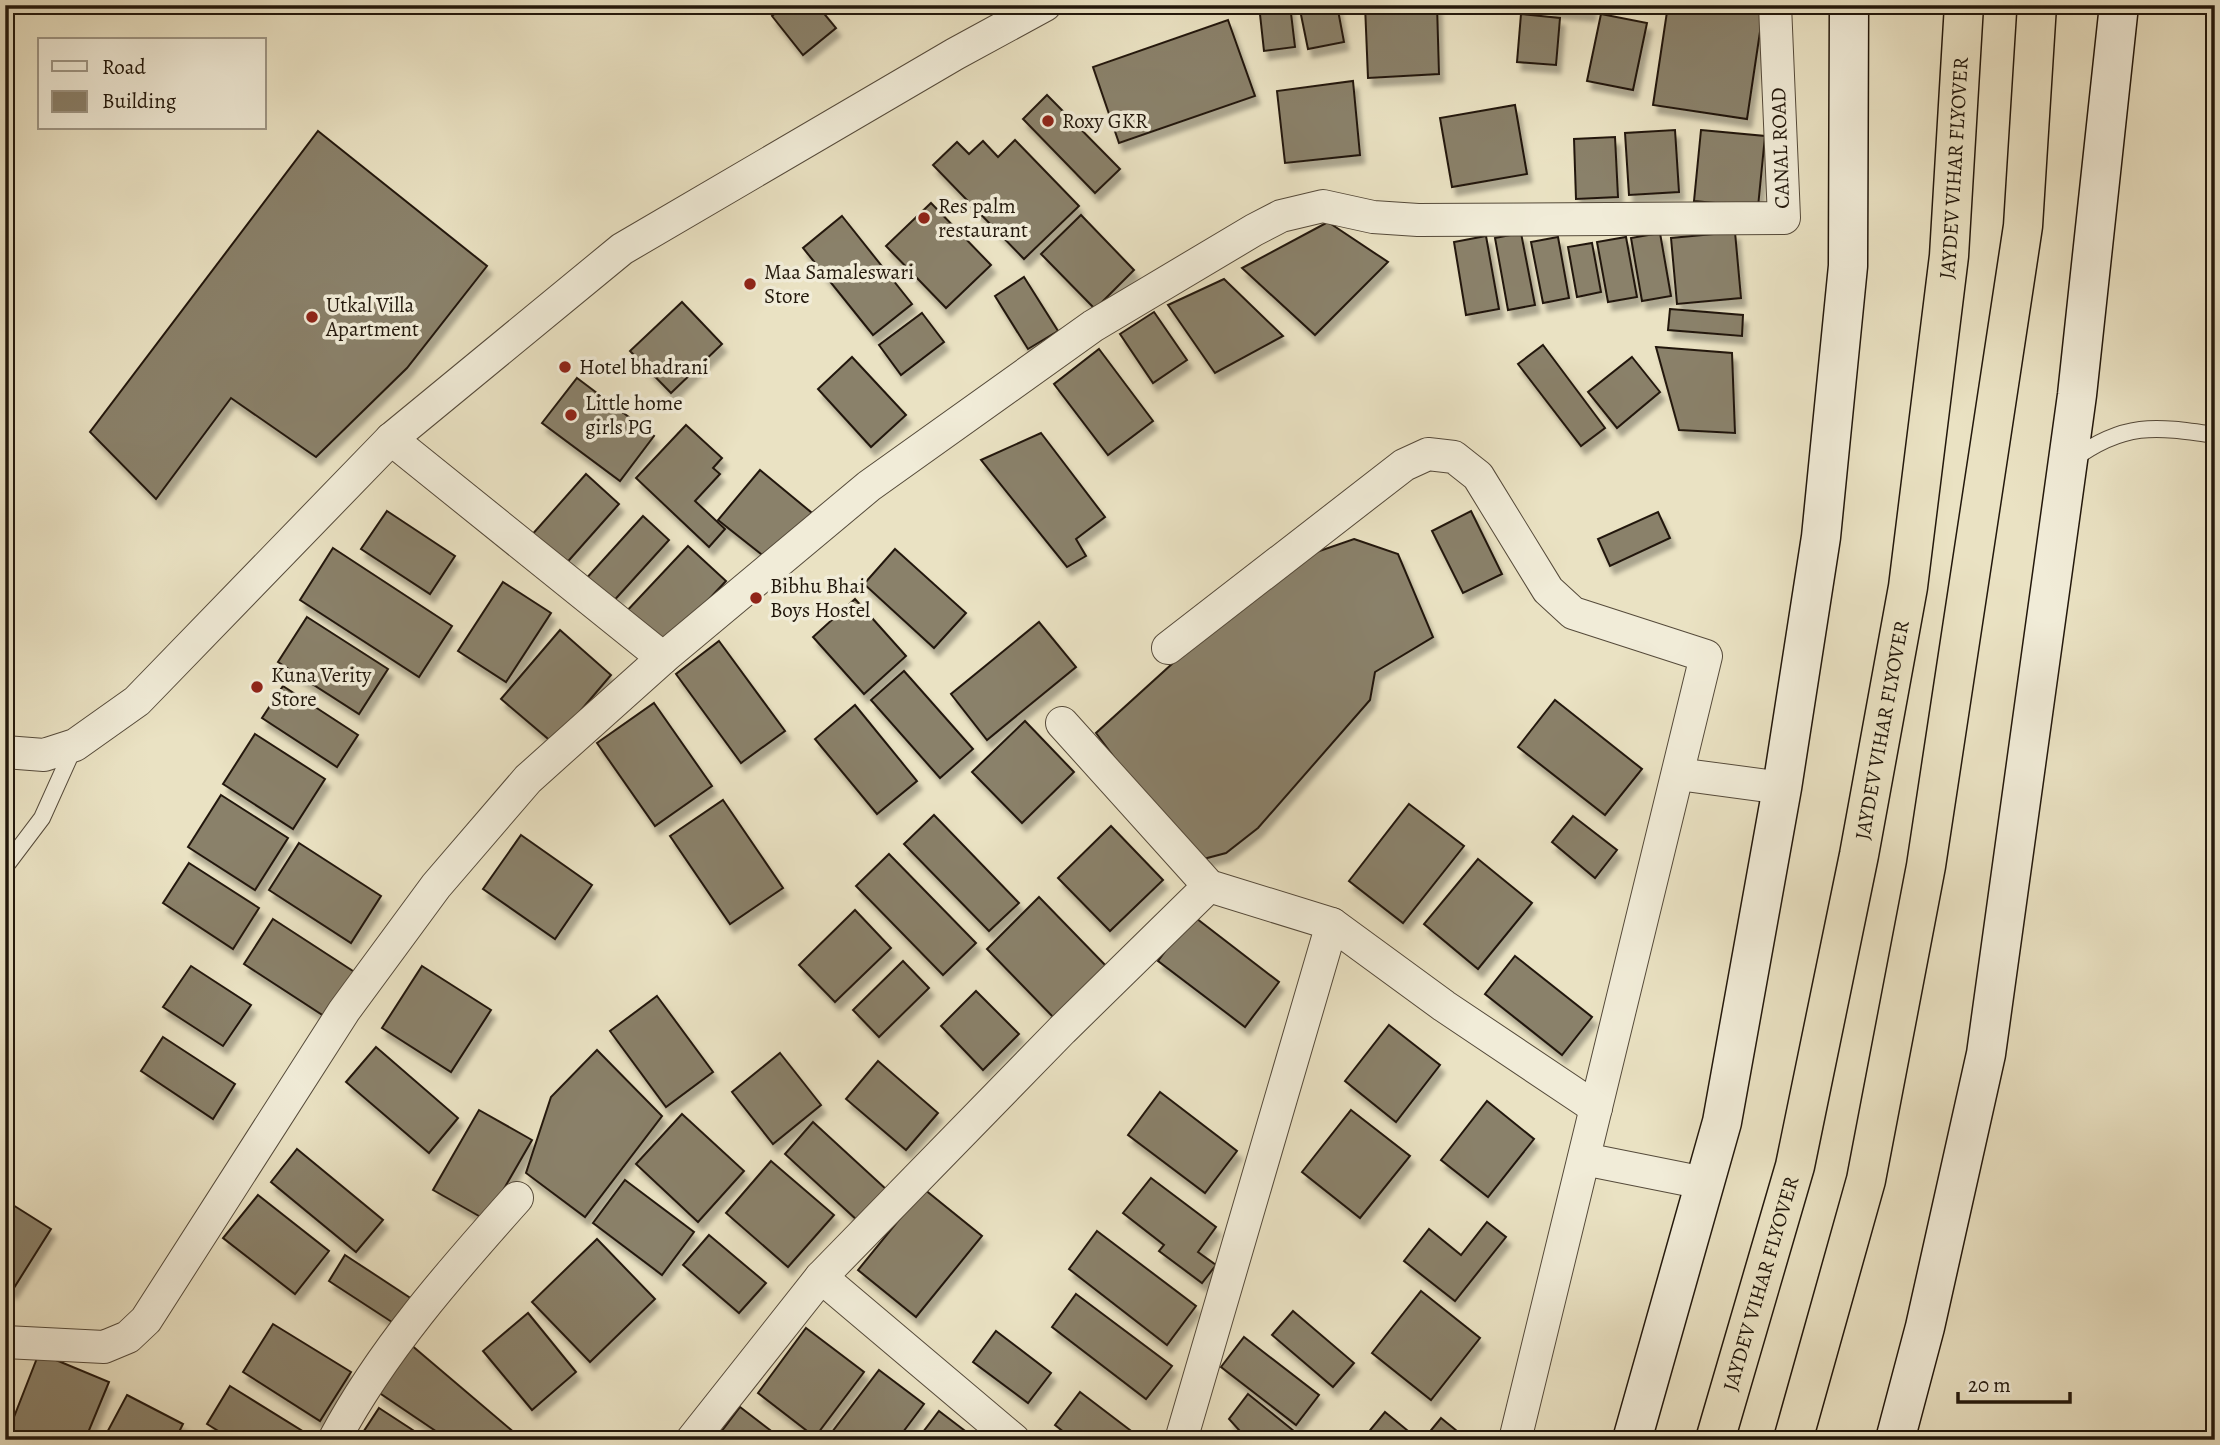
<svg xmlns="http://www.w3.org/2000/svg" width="2220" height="1445" font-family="Alegreya,serif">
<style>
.building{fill:#8a816b;stroke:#23180c;stroke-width:2;filter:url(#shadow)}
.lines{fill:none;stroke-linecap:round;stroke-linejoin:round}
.lane-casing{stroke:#554a3a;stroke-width:18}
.street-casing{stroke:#554a3a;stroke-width:34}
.secondary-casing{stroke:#23180c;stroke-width:41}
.highway-casing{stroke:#23180c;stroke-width:41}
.lane{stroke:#f1ecd8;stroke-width:16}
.street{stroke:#f1ecd8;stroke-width:32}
.secondary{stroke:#f1ecd8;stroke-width:38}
.highway{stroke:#eae2c3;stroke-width:38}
.poi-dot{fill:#8f2418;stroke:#f1ecd8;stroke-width:2.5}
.labels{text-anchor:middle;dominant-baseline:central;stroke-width:7;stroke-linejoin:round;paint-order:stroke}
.poi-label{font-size:21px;fill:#23180c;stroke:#f1ecd8;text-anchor:start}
.street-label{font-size:21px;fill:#23180c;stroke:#f1ecd8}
</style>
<defs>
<filter id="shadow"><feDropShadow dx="4.5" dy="8" stdDeviation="2" flood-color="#0004"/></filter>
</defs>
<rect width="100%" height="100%" fill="#eae2c3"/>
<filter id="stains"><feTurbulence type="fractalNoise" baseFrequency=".00286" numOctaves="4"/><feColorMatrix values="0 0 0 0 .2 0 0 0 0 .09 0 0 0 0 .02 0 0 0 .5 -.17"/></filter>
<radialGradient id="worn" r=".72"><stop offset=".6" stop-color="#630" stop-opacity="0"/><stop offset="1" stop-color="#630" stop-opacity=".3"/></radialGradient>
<!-- building -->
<g class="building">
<path d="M785,5H817L836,28L803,55L772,16Z"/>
<path d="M1259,5H1290L1295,47L1264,51Z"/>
<path d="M1299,5H1337L1344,42L1308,49Z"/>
<path d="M1365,5H1437L1439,74L1368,78Z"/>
<path d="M1548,5H1592L1591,13L1547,9Z"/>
<path d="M1668,5H1764L1747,119L1653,105Z"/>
<path d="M1521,14L1560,18L1556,65L1517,62Z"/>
<path d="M1601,14L1647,23L1633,90L1587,81Z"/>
<path d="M1228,20L1255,96L1119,143L1093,67Z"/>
<path d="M1353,81L1360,155L1285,163L1277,91Z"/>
<path d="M1047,95L1120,169L1095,193L1023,119Z"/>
<path d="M1515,105L1527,174L1452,187L1440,118Z"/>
<path d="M1675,130L1679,192L1629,195L1625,133Z"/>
<path d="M1701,130L1765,136L1758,207L1694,201Z"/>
<path d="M318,131L487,266L407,368L316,457L231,398L156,499L90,432Z"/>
<path d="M1615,137L1618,197L1576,199L1574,139Z"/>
<path d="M1015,140L1079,206L1024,259L933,165L957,142L969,154L983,141L998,157Z"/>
<path d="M931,203L991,265L946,308L886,246Z"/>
<path d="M1081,215L1134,270L1095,309L1041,254Z"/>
<path d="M842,216L912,304L873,335L803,248Z"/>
<path d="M1328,222L1388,262L1315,335L1242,268Z"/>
<path d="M1735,232L1741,298L1677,304L1671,238Z"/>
<path d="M1521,233L1535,305L1508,310L1495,238Z"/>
<path d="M1660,233L1671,296L1642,301L1631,238Z"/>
<path d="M1486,236L1499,309L1466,315L1454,242Z"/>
<path d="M1558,237L1569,298L1543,303L1531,242Z"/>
<path d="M1626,237L1637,297L1608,302L1597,242Z"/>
<path d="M1592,243L1601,292L1577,297L1568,247Z"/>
<path d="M1024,277L1058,331L1028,349L995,296Z"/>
<path d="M1224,279L1283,336L1215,373L1168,305Z"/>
<path d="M682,302L722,344L671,393L630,351Z"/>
<path d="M1670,309L1743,315L1742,336L1668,330Z"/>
<path d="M1154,312L1187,360L1153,383L1120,334Z"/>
<path d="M922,313L944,342L901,375L879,345Z"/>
<path d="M1543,345L1605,428L1581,446L1518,364Z"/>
<path d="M1656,347L1732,353L1735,433L1679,430Z"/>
<path d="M1099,349L1153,421L1108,455L1054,384Z"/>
<path d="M852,357L906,415L871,447L818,389Z"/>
<path d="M1632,357L1660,392L1617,428L1588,392Z"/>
<path d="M577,378L654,436L620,481L542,423Z"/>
<path d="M686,425L722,458L713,468L720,474L695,501L725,529L709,547L636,478Z"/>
<path d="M1041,433L1105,517L1076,539L1086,556L1067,567L981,460Z"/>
<path d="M760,470L812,513L771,562L718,520Z"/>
<path d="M586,474L619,504L563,567L530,537Z"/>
<path d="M387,511L455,556L430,594L361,549Z"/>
<path d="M1471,511L1502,574L1463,593L1432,531Z"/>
<path d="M1658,512L1670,538L1610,566L1598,539Z"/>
<path d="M643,516L669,540L610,605L584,581Z"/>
<path d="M1354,539L1398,554L1433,637L1375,672L1370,700L1258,828L1226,853L1192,862L1096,733L1282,564Z"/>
<path d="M688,546L726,581L662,649L624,614Z"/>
<path d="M333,548L452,626L419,677L300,600Z"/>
<path d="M895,549L966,613L934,648L864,584Z"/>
<path d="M503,582L551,613L506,682L458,651Z"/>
<path d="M855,599L906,656L864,694L813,637Z"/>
<path d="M307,617L388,669L359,714L278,662Z"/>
<path d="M1039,622L1076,667L987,740L951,694Z"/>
<path d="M560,630L611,675L553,743L501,699Z"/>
<path d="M719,641L785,731L741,763L676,674Z"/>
<path d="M904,671L973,749L940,778L871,700Z"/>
<path d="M283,686L358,735L337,767L262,718Z"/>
<path d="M1555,700L1642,769L1605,815L1518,747Z"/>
<path d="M654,703L712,786L655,826L597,743Z"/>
<path d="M855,705L917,781L877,814L815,739Z"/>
<path d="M1025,721L1074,772L1022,823L972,772Z"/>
<path d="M255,734L325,779L293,829L223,784Z"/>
<path d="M221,795L288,838L255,890L188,847Z"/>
<path d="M723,800L783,888L730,924L670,836Z"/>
<path d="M1409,804L1464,846L1403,923L1349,881Z"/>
<path d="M934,815L1019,903L989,931L904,844Z"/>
<path d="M1573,816L1617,850L1595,878L1552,842Z"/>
<path d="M1111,826L1163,880L1110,931L1058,878Z"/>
<path d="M521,835L592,885L555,939L483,889Z"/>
<path d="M299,843L381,896L351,943L269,890Z"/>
<path d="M889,854L976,943L943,975L856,886Z"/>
<path d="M1478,859L1532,903L1478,969L1424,924Z"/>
<path d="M189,863L259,908L233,949L163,903Z"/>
<path d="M1039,897L1109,969L1056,1020L987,949Z"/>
<path d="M855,910L891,948L835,1002L799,965Z"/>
<path d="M1192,915L1279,982L1245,1027L1158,961Z"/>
<path d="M273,919L356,973L327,1018L244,964Z"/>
<path d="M1515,956L1592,1017L1562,1055L1485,994Z"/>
<path d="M903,961L929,988L879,1037L853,1010Z"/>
<path d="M191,966L251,1005L223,1046L163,1007Z"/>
<path d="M422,966L491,1010L451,1072L382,1028Z"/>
<path d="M976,991L1019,1034L983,1070L941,1026Z"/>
<path d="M657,996L713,1072L666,1107L610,1031Z"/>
<path d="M1389,1025L1440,1065L1396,1122L1345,1081Z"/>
<path d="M163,1037L235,1084L213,1119L141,1071Z"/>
<path d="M376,1047L458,1118L429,1153L346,1082Z"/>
<path d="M597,1050L662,1116L585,1217L526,1173L551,1097Z"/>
<path d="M780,1053L821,1105L773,1144L732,1092Z"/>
<path d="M878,1061L938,1113L906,1150L846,1099Z"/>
<path d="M1160,1092L1237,1151L1205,1193L1128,1135Z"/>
<path d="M1487,1101L1534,1139L1488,1197L1441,1160Z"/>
<path d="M479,1110L532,1140L486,1220L433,1190Z"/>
<path d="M1351,1110L1410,1156L1360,1218L1302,1172Z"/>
<path d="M682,1114L744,1171L698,1222L636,1164Z"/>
<path d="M813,1122L887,1190L858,1221L785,1154Z"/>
<path d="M297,1149L383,1220L356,1252L271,1182Z"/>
<path d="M771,1161L834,1215L788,1267L726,1213Z"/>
<path d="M1151,1178L1216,1227L1198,1252L1216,1265L1202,1283L1159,1251L1164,1245L1123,1213Z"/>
<path d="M625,1180L694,1232L662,1275L593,1223Z"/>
<path d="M924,1189L982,1236L916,1317L858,1270Z"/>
<path d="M258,1195L329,1251L295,1294L223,1238Z"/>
<path d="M5,1200L51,1229L12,1291L5,1286Z"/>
<path d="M1487,1222L1506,1237L1455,1301L1404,1261L1429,1229L1461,1255Z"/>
<path d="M1097,1231L1196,1306L1167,1345L1069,1269Z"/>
<path d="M709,1235L766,1283L739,1313L683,1265Z"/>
<path d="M597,1239L655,1299L590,1362L532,1302Z"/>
<path d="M345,1255L415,1301L398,1326L329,1281Z"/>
<path d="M1421,1291L1480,1338L1431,1400L1372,1353Z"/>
<path d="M1076,1294L1172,1366L1146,1399L1052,1327Z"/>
<path d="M1293,1311L1354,1363L1333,1387L1272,1335Z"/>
<path d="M528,1313L576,1372L532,1410L483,1351Z"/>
<path d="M273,1324L351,1372L320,1421L243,1372Z"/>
<path d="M806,1328L864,1372L815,1437L758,1393Z"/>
<path d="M996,1331L1051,1373L1028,1403L973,1362Z"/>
<path d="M1244,1337L1319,1395L1296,1425L1221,1367Z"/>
<path d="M410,1344L523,1440H449L378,1392Z"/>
<path d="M39,1353L109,1382L85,1440H5Z"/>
<path d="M879,1370L924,1404L897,1440H826Z"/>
<path d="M230,1386L317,1440H233L207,1424Z"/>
<path d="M1080,1392L1143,1440H1074L1055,1425Z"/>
<path d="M1248,1394L1305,1440H1248L1229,1419Z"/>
<path d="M127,1395L183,1424L175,1440H103Z"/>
<path d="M740,1407L783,1440H715Z"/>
<path d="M379,1408L428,1440H358Z"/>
<path d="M939,1411L977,1440H917Z"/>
<path d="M1385,1412L1419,1440H1362Z"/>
<path d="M1441,1418L1468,1440H1423Z"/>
</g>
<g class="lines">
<defs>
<g id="lane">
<path d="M2072,460C2124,422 2154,426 2215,435"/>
<path d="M5,867L42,818L74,747"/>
</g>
<g id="street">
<path d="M391,439L663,658"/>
<path d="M1168,648L1404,465L1428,454L1454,457L1478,476L1548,590L1573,613L1706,656L1515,1440"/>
<path d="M1062,723L1209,886L1332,924L1444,1006L1596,1108"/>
<path d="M5,752L44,755L75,745L137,701L391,439L622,249L955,54L1045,5"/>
<path d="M1678,774L1782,788"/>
<path d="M1584,1159L1704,1183"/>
<path d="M821,1277L1014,1440"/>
<path d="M5,1342L104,1347L128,1337L146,1320L344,1011L436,886L528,779L663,658L869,486L1093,326L1254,230L1281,216L1323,206L1373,217L1418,220L1784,218L1775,5"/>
<path d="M334,1440C382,1350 450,1273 517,1198"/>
<path d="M692,1440L821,1277L1062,1030L1209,886"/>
<path d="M1181,1440L1332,924"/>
</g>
<g id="secondary">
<path d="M1632,1440L1722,1122L1782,788L1821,537L1848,266L1849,5"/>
<path d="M1895,1440L1925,1327L1986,1054L2077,395L2119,5"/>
</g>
<g id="highway">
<path id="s1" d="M1715,1440L1795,1166L1859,855L1908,587L1949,256L1964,5"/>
<path d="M1793,1440L1866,1180L1926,866L2023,226L2037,5"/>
</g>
</defs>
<!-- lane casing -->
<use href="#lane" class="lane-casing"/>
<!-- street casing -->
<use href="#street" class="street-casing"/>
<!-- secondary casing -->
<use href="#secondary" class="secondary-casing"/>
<!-- highway casing -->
<use href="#highway" class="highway-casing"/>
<!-- lane -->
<use href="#lane" class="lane"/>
<!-- street -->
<use href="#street" class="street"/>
<!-- secondary -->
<use href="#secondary" class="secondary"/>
<!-- highway -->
<use href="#highway" class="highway"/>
</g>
<!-- markers -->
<g class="poi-dot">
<circle cx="1048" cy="121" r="7"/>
<circle cx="924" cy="218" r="7"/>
<circle cx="750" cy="284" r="7"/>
<circle cx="312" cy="317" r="7"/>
<circle cx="565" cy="367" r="7"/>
<circle cx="571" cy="415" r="7"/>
<circle cx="756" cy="598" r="7"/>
<circle cx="257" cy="687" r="7"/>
</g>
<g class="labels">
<!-- poi labels -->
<g class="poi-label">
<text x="1062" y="121">Roxy GKR</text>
<text x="938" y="206">Res palm<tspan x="938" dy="24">restaurant</tspan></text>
<text x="764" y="272">Maa Samaleswari<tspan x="764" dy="24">Store</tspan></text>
<text x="326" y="305">Utkal Villa<tspan x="326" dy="24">Apartment</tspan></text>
<text x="579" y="367">Hotel bhadrani</text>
<text x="585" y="403">Little home<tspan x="585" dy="24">girls PG</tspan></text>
<text x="770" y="586">Bibhu Bhai<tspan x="770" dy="24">Boys Hostel</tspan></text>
<text x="271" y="675">Kuna Verity<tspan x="271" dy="24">Store</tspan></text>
</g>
<!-- street labels -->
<g class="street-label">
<text transform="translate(1780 148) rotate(-92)">CANAL ROAD</text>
<text stroke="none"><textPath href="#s1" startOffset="1297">JAYDEV VIHAR FLYOVER</textPath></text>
<text stroke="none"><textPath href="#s1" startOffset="730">JAYDEV VIHAR FLYOVER</textPath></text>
<text stroke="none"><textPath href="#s1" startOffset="163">JAYDEV VIHAR FLYOVER</textPath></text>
</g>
</g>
<!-- margin -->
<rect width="2220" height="1445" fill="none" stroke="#eae2c3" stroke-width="28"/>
<rect x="7" y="7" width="2206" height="1431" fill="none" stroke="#23180c" stroke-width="3.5"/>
<rect x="14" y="14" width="2192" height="1417" fill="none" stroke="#23180c" stroke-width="2"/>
<!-- legend -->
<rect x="38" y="38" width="228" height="91" fill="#f1ecd8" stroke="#9f9786" stroke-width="2"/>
<rect x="52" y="61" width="35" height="10" fill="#f1ecd8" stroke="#9f9786" stroke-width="2"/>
<text x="102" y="74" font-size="21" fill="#23180c">Road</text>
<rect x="52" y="91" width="35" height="21" fill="#8a816b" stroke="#9f9786" stroke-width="2"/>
<text x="102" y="108" font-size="21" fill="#23180c">Building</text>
<!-- scale -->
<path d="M1958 1392v10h112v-10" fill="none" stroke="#23180c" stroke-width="3.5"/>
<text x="1968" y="1392" font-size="21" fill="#23180c" stroke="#f1ecd8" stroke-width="5" paint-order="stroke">20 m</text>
<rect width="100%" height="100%" filter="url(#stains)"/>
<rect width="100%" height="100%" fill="url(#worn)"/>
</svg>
